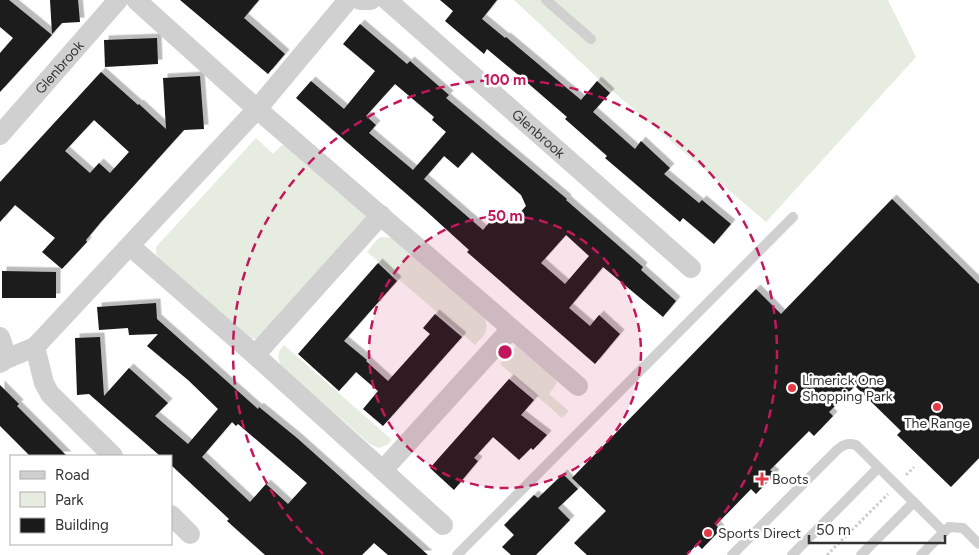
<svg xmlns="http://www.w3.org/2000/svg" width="979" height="555" font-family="Figtree,sans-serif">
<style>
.green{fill:#e6ecdf}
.building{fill:#1a1a1a;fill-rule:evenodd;filter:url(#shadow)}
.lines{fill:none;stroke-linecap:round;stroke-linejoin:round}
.path{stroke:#cdcdcd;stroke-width:3;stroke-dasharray:2.5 2.5;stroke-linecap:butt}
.lane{stroke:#d0d0d0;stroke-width:10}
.street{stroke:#d0d0d0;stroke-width:20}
.ring{fill:none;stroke:#c2185b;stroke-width:2.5;stroke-dasharray:9 6}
.poi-dot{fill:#e63946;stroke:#fff;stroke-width:2}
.labels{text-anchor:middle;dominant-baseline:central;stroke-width:5;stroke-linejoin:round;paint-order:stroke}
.street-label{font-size:14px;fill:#333;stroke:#fff}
.poi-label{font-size:14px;fill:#333;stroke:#fff;text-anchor:start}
.centre{fill:#c2185b;stroke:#fff;stroke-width:2.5}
.ring-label{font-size:15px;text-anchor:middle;font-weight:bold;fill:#c2185b;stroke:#fff;stroke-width:5;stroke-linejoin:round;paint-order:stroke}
</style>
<defs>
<filter id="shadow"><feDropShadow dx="4.5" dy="-4.5" stdDeviation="0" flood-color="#0004"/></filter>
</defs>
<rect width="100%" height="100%" fill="#fff"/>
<!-- green -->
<g class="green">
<path d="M514,0H888L916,57L766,222L602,82Z"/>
<path d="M256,138L273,154L282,145H287L366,211V217L259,338L255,339L249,338L159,259L156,254V247Z"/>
<path d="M381,237L393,238L485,319C489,333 484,335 475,345L367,252L376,241Z"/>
<path d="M284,345L392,440L387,445L379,448L370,444L281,366C277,357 277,353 284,345Z"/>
<path d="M516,346L555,379L557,383L549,394L569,411L562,418L500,364Z"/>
</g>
<!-- building -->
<g class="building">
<path d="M0,0H9L52,35L0,92V53L13,38L0,27Z"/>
<path d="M50,0H78L80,22L62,23L52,34Z"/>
<path d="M180,0H259L244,18L285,54L268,74Z"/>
<path d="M440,0H497L482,19L505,38L506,37L581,100L597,81L610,93L593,112L635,149L641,141L670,168L664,174L699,203L702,200L731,224L714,244L683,218L680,222L605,158L607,156L565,119L567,117L523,79L487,49L484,54L445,21L453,11Z"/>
<path d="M360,24L407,64L410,61L449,95L446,98L567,199L566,200L643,267L641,270L676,301L663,317L603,267L569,308L590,326L599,315L620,334L595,364L467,252L469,250L425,210L296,98L311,81L344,109L375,71L343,44ZM395,84L434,117L432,120L446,132L413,170L369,133L376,125L366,116ZM472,152L521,195L526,206L511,223L498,212L483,230L424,179L444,156L458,168ZM566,235L589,256L565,284L541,263Z"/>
<path d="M157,38L158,64L105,67L104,40Z"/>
<path d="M101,72L138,105L139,104L166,129L163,78L200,76L204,129L184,130L101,222L86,240L87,242L62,269L42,252L55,238L15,205L0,222V182ZM94,120L129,152L110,173L99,163L90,173L65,151Z"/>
<path d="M892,199L979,284V458L951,487L897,435L901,431L855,386L829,412L833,416L814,436L809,431L770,470L775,474L756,494L751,489L716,525L720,530L702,549L697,544L687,555H587L574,543L606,511L572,478L756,289L781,314Z"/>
<path d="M378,263L397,281L344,341L367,360L366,361L388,381L430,334L423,328L435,314L462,337L383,426L363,409L378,391L356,372L339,391L298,354Z"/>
<path d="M2,271L56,272V298H2Z"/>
<path d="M156,303L157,319L258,409L259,407L297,438L428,555H388L374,543L362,555H265L227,521L229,519L171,465V456L159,455L89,394L77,395L75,338L100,337L104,396L129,368L168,403L155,416L188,444L218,409L188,380L147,346L158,334L129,335L128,328L99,330L97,307ZM232,422L236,426L238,424L307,483L288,504L266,484L250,502L202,457Z"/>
<path d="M509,379L534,400L521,415L547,435L533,450L531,448L519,460L493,437L474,458L478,461L454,490L430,468Z"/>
<path d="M0,385L19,404L17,406L67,456H30L0,426Z"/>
<path d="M563,474L578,489L558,508L570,520L536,555H511L502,547L514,535L504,525L534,495L538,498Z"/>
</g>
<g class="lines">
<!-- path -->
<g class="path">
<path d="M906,475L914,467"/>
<path d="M827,555L888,494"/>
</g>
<!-- lane -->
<g class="lane">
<path d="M546,0L591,39"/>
<path d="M457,555L793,217"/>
<path d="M732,555L838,449C844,444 848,443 856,445L944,532"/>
<path d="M792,555L878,468"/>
<path d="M861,555L914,502"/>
<path d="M921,555L949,527L963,528L979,544"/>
</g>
<!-- street -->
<g class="street">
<path d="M136,0L257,109L578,386"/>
<path d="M360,0H371"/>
<path id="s1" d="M387,0L691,268"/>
<path id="s2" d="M0,135L118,0"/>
<path d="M130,246L255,355L443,525"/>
<path d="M0,337L4,349L6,359"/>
<path d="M35,347L44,383L50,394L113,456"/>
<path d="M255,355L381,215"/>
<path d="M0,363L6,359L35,347L257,109L348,0"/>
<path d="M383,470L511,329"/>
<path d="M171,515L190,534"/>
</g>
</g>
<!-- distance rings -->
<circle cx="505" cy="352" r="136" fill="#c2185b" fill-opacity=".12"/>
<g class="ring">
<circle cx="505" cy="352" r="136"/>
<path d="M323 554A272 272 0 1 1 687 554"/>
</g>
<!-- markers -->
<g class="poi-dot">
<circle cx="792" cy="388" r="5"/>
<circle cx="937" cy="407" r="5"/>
<path d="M759.5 471.5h5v5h5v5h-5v5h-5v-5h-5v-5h5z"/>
<circle cx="708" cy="533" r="5"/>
</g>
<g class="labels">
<!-- street labels -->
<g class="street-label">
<text stroke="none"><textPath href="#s2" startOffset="90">Glenbrook</textPath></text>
<text stroke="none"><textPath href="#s1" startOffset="202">Glenbrook</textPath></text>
</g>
<!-- poi labels -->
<g class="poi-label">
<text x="802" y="380">Limerick One<tspan x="802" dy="16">Shopping Park</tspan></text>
<text x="937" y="423" text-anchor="middle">The Range</text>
<text x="772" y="479">Boots</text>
<text x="718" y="533">Sports Direct</text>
</g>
</g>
<circle cx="505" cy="352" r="8" class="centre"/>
<g class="ring-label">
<text x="505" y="85">100 m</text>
<text x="505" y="221">50 m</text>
</g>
<!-- legend -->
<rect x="10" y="455" width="162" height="90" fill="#ffffff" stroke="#adadad"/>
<rect x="20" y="471" width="25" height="8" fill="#d0d0d0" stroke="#adadad"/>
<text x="55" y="480" font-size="15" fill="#333333">Road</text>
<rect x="20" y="492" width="25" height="15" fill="#e6ecdf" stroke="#adadad"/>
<text x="55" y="505" font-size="15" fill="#333333">Park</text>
<rect x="20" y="518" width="25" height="15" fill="#1a1a1a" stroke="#adadad"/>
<text x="55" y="530" font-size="15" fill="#333333">Building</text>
<!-- scale -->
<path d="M809 535v8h136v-8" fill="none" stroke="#333333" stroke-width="2.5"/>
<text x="816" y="535" font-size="15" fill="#333333" stroke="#ffffff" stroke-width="4" paint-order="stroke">50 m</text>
</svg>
